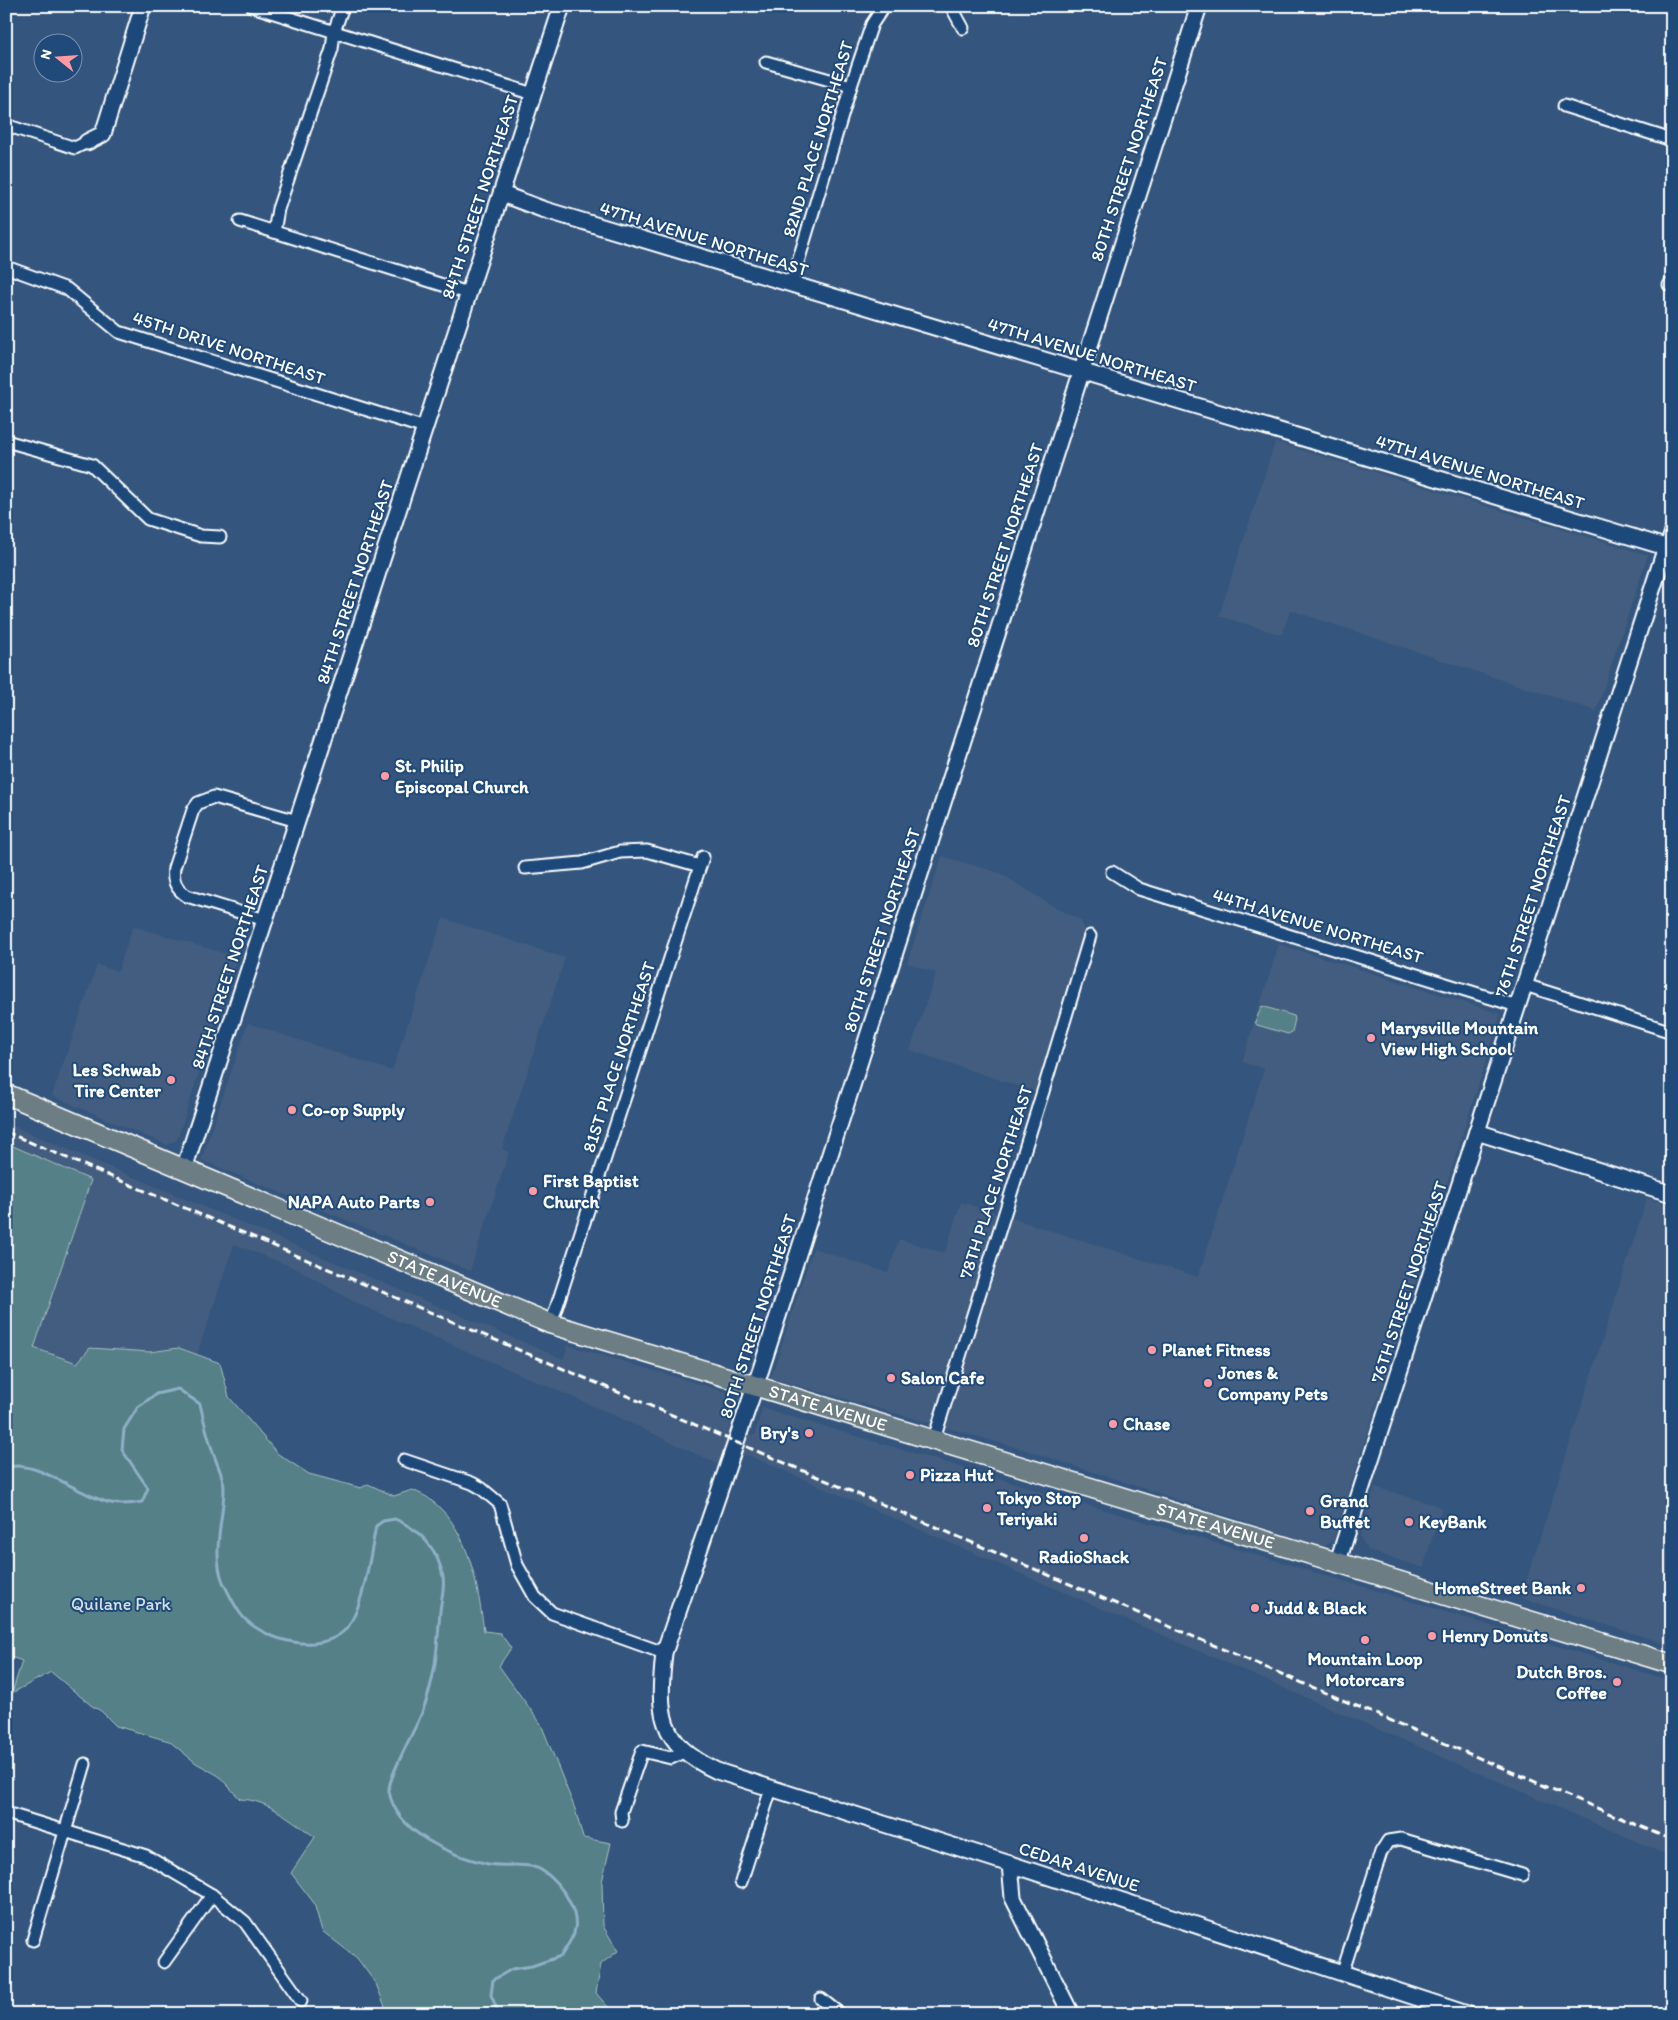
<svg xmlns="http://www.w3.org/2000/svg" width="1678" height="2020" font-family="Itim,sans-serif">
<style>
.built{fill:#425d7f}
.green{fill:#558087;stroke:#aac0c3}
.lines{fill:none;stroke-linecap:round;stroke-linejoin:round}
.stream{stroke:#8fafc7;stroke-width:3}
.minor-casing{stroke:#fff;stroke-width:15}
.tertiary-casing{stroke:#fff;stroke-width:19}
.primary-casing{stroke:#fff;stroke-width:22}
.minor{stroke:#1f4a7a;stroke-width:11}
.tertiary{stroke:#1f4a7a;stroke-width:15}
.primary{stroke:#6c7e84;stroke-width:19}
.rail{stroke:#fff;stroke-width:3;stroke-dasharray:8 4;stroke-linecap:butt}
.poi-dot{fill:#ff9aa2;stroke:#1f4a7a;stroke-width:2}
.labels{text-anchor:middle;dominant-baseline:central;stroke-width:4;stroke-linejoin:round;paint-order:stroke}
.street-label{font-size:18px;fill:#fff;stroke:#1f4a7a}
.poi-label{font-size:18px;font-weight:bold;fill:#fff;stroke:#1f4a7a;text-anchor:start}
.park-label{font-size:18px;fill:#d4dfe1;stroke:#1f4a7a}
</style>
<rect width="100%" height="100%" fill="#34557d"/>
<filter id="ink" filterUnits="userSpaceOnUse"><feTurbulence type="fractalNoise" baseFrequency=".02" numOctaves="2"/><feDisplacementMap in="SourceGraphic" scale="10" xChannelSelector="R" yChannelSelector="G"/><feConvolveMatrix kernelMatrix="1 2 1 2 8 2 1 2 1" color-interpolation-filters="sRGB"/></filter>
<g filter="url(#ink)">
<!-- built -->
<g class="built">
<path d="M1275,442L1648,555L1596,711L1290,610L1282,635L1219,616Z"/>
<path d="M942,856L1000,873L1053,906L1081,920L1086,935L1039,1093L910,1050L936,973L907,963Z"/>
<path d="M443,918L565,958L502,1149L509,1152L470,1271L201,1160L248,1023L392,1071Z"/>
<path d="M133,926L237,957L177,1140L167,1145L52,1096L97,965L118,971Z"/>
<path d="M1279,944L1501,1014L1333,1541L1323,1547L1025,1450L771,1378L813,1248L888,1273L899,1239L945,1253L961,1202L1198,1277L1264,1069L1242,1062Z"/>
<path d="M6,1123L563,1359L568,1345L730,1393L736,1403L728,1434L755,1435L762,1408L1348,1582L1672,1681V1857L748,1455L717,1464L609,1413L354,1302L299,1270L234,1244L197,1355L179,1348L150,1352L91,1348L77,1363L34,1348L91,1180L6,1143Z"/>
<path d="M1647,1198L1672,1206V1646L1521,1598Z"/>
<path d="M1375,1487L1442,1507L1423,1568L1367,1550L1360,1536Z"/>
</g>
<!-- green -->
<g class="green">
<path d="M1262,1006L1294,1016L1295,1019L1292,1032L1288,1034L1257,1025L1255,1022Z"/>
<path d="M6,1143L91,1180L34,1348L77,1363L90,1348L150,1352L179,1348L220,1363L229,1397L278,1454L309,1474L361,1488L368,1484L394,1496L412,1490C419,1493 427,1496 432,1501C470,1530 478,1588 484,1631L500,1633L511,1648L499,1666L541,1724L575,1809L583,1838L611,1843L602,1882L603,1926L618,1951L601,1964L596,1993L614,2014H388L376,1984L357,1958L322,1931L314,1903L291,1873L315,1837C292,1821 269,1800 240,1799L219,1776L196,1763L169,1741L116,1726L101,1711L92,1706L51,1672L12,1693L22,1661L6,1655Z"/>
</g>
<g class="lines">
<!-- stream -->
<g class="stream">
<path d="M6,1468C32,1456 83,1498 111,1503C121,1505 132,1504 142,1502L148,1488L122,1450L124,1429L138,1407L156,1394L178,1389L200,1404C204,1422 208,1438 214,1455C217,1465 224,1477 224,1488C224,1518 211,1553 223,1582C228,1592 236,1610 244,1618C266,1641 320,1655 345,1630C363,1612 371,1551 376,1526L383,1521L395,1519C420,1530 438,1549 443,1577C445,1587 441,1601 440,1611C437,1650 436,1678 421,1715C415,1729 387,1780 389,1791C396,1833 452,1856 488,1864C503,1867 519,1863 534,1867C555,1873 582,1910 574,1933C571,1941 565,1949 561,1956L532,1966L512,1969L493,1980L491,1995L499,2014"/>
<path d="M576,2014H580"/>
</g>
<defs>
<g id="minor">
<path d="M252,6L533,94"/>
<path d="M951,6L963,28"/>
<path d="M766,62L851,86"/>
<path d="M1564,106L1672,140"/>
<path d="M6,125L75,148L87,142"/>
<path d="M240,221L468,293"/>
<path d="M274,232L278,209L332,49L334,32L343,6"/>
<path d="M6,267L67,289L119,332L425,428"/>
<path d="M791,285L851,86L872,24L884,6"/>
<path d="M1669,285H1672"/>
<path d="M6,441L92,465L148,519L201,536L220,537"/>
<path d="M1666,547L1672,528"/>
<path d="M525,868L582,863L620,852L647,851L700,866"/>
<path d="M1112,872L1139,889L1517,1006"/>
<path d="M265,920L187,896C176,889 172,881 174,868L193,810L198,803L214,797L297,821"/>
<path d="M1525,985L1672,1032"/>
<path d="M551,1324L703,857"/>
<path d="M934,1439L1045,1085L1090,936"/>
<path d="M404,1460L472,1483L481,1488L500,1504L517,1565L535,1597L552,1613L664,1653"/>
<path d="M6,1813L146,1856L212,1895L245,1922L301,2001"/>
<path d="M622,1821L621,1812L642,1751L671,1758L683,1752"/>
<path d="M741,1882L771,1789"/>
<path d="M33,1940L85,1764"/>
<path d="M164,1962L212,1895"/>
<path d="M1342,1974L1381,1852L1388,1841L1401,1839L1522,1875"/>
<path d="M821,1999L840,2014"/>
</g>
<g id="tertiary">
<path d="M1199,6L761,1369L664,1653C658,1712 657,1743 717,1771L1010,1864L1467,2014"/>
<path d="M87,142L103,134L143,6"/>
<path d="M502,194L542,209L1672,549"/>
<path d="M1477,1132L1672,1194"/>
<path d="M184,1169L562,6"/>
<path d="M1338,1561L1666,547"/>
<path d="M1010,1864L1013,1898L1071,2014"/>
</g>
<g id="primary">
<path id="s1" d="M6,1094L551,1324L1672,1664"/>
</g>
</defs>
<!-- minor casing -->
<use href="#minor" class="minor-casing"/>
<!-- tertiary casing -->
<use href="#tertiary" class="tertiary-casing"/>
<!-- primary casing -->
<use href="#primary" class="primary-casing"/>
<!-- minor -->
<use href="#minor" class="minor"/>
<!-- tertiary -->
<use href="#tertiary" class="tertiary"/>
<!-- primary -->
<use href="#primary" class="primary"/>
<!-- rail -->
<path class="rail" d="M6,1132L1672,1840"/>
</g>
</g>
<!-- markers -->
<g class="poi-dot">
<circle cx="385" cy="776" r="5"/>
<circle cx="1371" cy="1038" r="5"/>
<circle cx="171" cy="1080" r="5"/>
<circle cx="292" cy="1110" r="5"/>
<circle cx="533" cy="1191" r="5"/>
<circle cx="430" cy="1202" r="5"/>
<circle cx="1152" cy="1350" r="5"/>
<circle cx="891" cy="1378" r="5"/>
<circle cx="1208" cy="1383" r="5"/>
<circle cx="1113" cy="1424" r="5"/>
<circle cx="809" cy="1433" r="5"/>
<circle cx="910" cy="1475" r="5"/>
<circle cx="987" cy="1508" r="5"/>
<circle cx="1310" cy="1511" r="5"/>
<circle cx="1409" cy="1522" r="5"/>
<circle cx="1084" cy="1538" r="5"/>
<circle cx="1581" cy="1588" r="5"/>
<circle cx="1255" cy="1608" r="5"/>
<circle cx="1432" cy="1636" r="5"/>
<circle cx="1365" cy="1640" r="5"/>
<circle cx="1617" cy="1682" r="5"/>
</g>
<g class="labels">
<!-- street labels -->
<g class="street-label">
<text transform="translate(818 139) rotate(-73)">82ND PLACE NORTHEAST</text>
<text transform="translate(1129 159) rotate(-72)">80TH STREET NORTHEAST</text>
<text transform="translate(480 197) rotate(-72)">84TH STREET NORTHEAST</text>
<text transform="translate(704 239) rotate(17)">47TH AVENUE NORTHEAST</text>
<text transform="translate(229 348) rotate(18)">45TH DRIVE NORTHEAST</text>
<text transform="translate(1092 355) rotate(17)">47TH AVENUE NORTHEAST</text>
<text transform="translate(1480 472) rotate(17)">47TH AVENUE NORTHEAST</text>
<text transform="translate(1005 545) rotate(-72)">80TH STREET NORTHEAST</text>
<text transform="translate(355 582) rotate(-72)">84TH STREET NORTHEAST</text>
<text transform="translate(1533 896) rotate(-72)">76TH STREET NORTHEAST</text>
<text transform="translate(1318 926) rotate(17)">44TH AVENUE NORTHEAST</text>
<text transform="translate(882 930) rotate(-72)">80TH STREET NORTHEAST</text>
<text transform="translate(230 967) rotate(-72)">84TH STREET NORTHEAST</text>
<text transform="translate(619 1057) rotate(-72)">81ST PLACE NORTHEAST</text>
<text transform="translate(996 1182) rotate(-72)">78TH PLACE NORTHEAST</text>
<text stroke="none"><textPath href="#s1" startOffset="476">STATE AVENUE</textPath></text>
<text transform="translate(1409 1282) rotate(-72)">76TH STREET NORTHEAST</text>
<text transform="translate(758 1316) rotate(-72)">80TH STREET NORTHEAST</text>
<text stroke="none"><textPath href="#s1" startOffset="881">STATE AVENUE</textPath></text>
<text stroke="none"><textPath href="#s1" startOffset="1286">STATE AVENUE</textPath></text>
<text transform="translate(1079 1867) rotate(18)">CEDAR AVENUE</text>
</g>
<!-- poi labels -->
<g class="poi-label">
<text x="395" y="766">St. Philip<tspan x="395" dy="21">Episcopal Church</tspan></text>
<text x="1381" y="1028">Marysville Mountain<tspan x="1381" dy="21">View High School</tspan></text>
<text x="161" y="1070" text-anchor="end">Les Schwab<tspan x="161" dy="21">Tire Center</tspan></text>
<text x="302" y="1110">Co-op Supply</text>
<text x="543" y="1181">First Baptist<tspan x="543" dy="21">Church</tspan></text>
<text x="420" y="1202" text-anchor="end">NAPA Auto Parts</text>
<text x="1162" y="1350">Planet Fitness</text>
<text x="1218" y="1373">Jones &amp;<tspan x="1218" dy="21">Company Pets</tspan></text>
<text x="901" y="1378">Salon Cafe</text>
<text x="1123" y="1424">Chase</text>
<text x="799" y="1433" text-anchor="end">Bry's</text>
<text x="920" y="1475">Pizza Hut</text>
<text x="997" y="1498">Tokyo Stop<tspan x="997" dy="21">Teriyaki</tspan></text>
<text x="1320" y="1501">Grand<tspan x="1320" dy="21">Buffet</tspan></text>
<text x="1419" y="1522">KeyBank</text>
<text x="1084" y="1557" text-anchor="middle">RadioShack</text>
<text x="1571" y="1588" text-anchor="end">HomeStreet Bank</text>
<text x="1265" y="1608">Judd &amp; Black</text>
<text x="1442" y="1636">Henry Donuts</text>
<text x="1365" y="1659" text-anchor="middle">Mountain Loop<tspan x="1365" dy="21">Motorcars</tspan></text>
<text x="1607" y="1672" text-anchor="end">Dutch Bros.<tspan x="1607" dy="21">Coffee</tspan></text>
</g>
<!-- park labels -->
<g class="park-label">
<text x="121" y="1604">Quilane Park</text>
</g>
</g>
<!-- margin -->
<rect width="1678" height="2020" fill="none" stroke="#1f4a7a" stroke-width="25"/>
<rect x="12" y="12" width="1653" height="1995" fill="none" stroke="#fff" stroke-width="2" filter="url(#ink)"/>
<!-- north arrow -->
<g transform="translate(58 58) rotate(287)"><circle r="24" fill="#1f4a7a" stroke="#7992af"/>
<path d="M0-4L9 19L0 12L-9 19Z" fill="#ff9aa2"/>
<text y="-8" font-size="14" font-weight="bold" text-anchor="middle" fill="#ffffff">N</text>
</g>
</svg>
